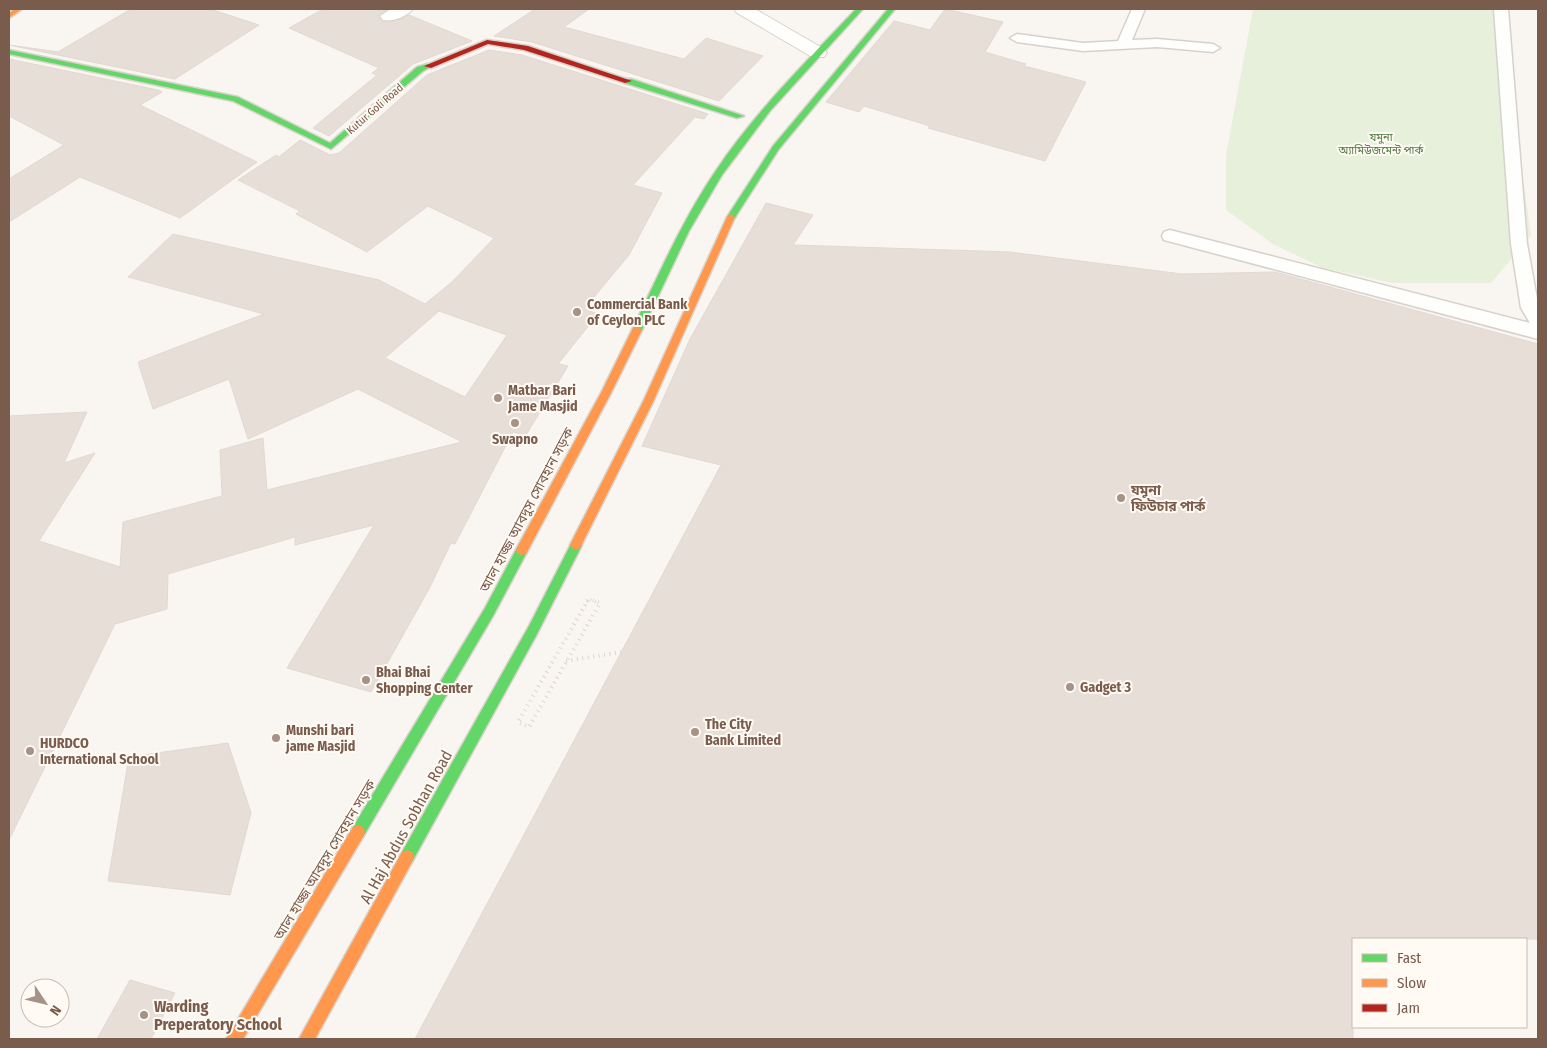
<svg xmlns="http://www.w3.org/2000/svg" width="1547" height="1048" font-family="'Fira Sans Condensed','Noto Sans Bengali',sans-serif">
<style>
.green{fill:#e7f0db}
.building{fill:#e6ded7;stroke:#e2d8d2;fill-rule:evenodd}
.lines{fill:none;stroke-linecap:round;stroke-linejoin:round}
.lane-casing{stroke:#d7d1cb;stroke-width:3}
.street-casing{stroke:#d7d1cb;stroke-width:2}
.fast-casing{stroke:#d9d2cb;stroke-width:3}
.slow-casing{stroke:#d9d2cb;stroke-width:3}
.jam-casing{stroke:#d9d2cb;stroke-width:3}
.path-far1{stroke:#dcd5d0;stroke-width:3;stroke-dasharray:1 4;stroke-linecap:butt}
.path{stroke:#dcd5d0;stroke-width:4;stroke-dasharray:1 4.5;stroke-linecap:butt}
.lane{fill:#fefefd;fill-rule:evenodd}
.street{fill:#fefefd;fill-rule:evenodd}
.fast{fill:#63d668;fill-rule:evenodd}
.slow{fill:#ff974d;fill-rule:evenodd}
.jam{fill:#b3261e;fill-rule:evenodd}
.poi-dot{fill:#a69286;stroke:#fffaf3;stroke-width:2}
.labels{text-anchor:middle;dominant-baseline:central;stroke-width:4;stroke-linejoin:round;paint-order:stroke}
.far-street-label{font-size:11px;fill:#7a5c4d;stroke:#fffaf3}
.far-park-label{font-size:11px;fill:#537a41;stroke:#fffaf3}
.poi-label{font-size:14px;font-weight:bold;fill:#7a5c4d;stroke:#fffaf3;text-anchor:start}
.street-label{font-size:14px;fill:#7a5c4d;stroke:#fffaf3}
.near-street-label{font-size:16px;fill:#7a5c4d;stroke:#fffaf3}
.near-poi-label{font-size:16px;font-weight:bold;fill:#7a5c4d;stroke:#fffaf3;text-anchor:start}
</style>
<rect width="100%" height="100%" fill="#f9f5f0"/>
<!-- green -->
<path class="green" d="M1253,9H1509L1506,25L1510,86L1531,236L1491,283H1393L1323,268L1273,244L1226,210V155Z"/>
<!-- building -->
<g class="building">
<path d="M131,9H210L259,25L175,79L9,45L58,52Z"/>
<path d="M323,9H388L378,16L383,22L396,21L409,15L472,41L413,64L329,136L313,128L377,75L372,73L379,68L289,28Z"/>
<path d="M535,9H589L564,27L684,59L706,38L763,56L719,101L532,42L494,36Z"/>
<path d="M945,9L1003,22L985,52L1026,64L1024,66L1086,82L1045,161L928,128L930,126L864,106L859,112L826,102L894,21L930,30Z"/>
<path d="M489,50L522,55L708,114L704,119L695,117L633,185L662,193L629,255L584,309L598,314L558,364L568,366L526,435L513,432L455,544L451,543L429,589L371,692L287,668L374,525L295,545V537L168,574L167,609L115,624L9,840V416L87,412L64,463L95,453L39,541L120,567L123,522L222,496L220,450L263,438L267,490L462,442L358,389L248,439L229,379L153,409L138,362L264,314L128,277L173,234L379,280L425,304L452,282L494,238L428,206L367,252L296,214L300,211L238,180L276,155L279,157L300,140L330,155L339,153L427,75ZM436,310L507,335L465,397L385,358L439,311Z"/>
<path d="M9,59L158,90L162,92L140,105L257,162L180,218L80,177L9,222V179L64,145L9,116Z"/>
<path d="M766,203L813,215L793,245L1010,252L1182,274L1275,272L1538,344V939H1353V1039H415L721,465L642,446L690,339Z"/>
<path d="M228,743L251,813L230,895L108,881L129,757Z"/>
<path d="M130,980L175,993L151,1039H97Z"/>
</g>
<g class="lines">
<defs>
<g id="lane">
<path d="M1132,9H1145L1132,40L1157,39L1213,44L1220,48L1213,52L1157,47L1083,51L1017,42L1010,38L1017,34L1083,43L1118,41Z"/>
<path d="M1494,9H1508L1527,244L1538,304V339L1164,240L1162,236L1164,232L1170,230L1530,323L1521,308L1511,244Z"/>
</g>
<g id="street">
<path d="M391,9H413C406,17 393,22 383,20L380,16Z"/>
<path d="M734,9H755L824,49L827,53L824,57H812L737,13Z"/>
</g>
<g id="fast">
<path d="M856,9H863L770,111L722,175L689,231L642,330L640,332H634L632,330C658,276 682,221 715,172C755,112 807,61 856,9Z"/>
<path d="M888,9H895L779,149L734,219H728L727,217L773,146Z"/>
<path d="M9,50L238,97L330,143L417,67L428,64L432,66L423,71L331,149L233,101L9,54Z"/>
<path d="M625,79H631L744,116L737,118L625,83Z"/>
<path d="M576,540L580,542L582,545L537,634L412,862L407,864L402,862L400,857L402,852L529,626L572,542Z"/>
<path d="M522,545L526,546L528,550L493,616L363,837L358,839L353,837L351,832L353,827L485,608L518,546Z"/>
</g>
<g id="slow">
<path d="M15,9H22L9,18V13Z"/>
<path d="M731,214L735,217L653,402L580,548L576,550L572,548L570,545L643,402L727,217Z"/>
<path d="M637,326L642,330L612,391L526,554L522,555L518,554L516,550L518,546L602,391L632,330Z"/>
<path d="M358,825L363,827L365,832L363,837L243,1039H226L353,827Z"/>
<path d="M407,850L412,852L414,857L412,862L315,1039H299L402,852Z"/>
</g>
<path id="jam" d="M487,40L528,46L632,81L625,83L524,50L488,44L431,68L424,66Z"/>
</defs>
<!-- lane casing -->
<use href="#lane" class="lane-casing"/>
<!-- street casing -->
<use href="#street" class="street-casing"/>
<!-- fast casing -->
<use href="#fast" class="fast-casing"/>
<!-- slow casing -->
<use href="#slow" class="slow-casing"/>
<!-- jam casing -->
<use href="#jam" class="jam-casing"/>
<!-- path-far1 -->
<path class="path-far1" d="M587,602L589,599L596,602"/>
<!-- path -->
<g class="path">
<path d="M588,600L518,722L529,727L600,603L593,600"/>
<path d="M566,661L622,652"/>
</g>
<!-- lane -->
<use href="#lane" class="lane"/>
<!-- street -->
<use href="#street" class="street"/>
<!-- fast -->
<use href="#fast" class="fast"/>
<!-- slow -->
<use href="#slow" class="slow"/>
<!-- jam -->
<use href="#jam" class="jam"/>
</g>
<!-- markers -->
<g class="poi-dot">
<circle cx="577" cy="312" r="5"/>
<circle cx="498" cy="398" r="5"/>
<circle cx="515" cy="423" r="5"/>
<circle cx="1121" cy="498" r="5"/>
<circle cx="366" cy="680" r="5"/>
<circle cx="1070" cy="687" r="5"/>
<circle cx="695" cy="732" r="5"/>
<circle cx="276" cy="738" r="5"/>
<circle cx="30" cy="751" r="5"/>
<circle cx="144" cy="1015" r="5"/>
</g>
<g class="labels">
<!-- far-street labels -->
<g class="far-street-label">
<text transform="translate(375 109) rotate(-41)">Kutur Goli Road</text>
</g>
<!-- far-park labels -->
<g class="far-park-label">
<text x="1381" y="137">যমুনা<tspan x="1381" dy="13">অ্যামিউজমেন্ট পার্ক</tspan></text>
</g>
<!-- poi labels -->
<g class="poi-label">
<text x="587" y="304">Commercial Bank<tspan x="587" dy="16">of Ceylon PLC</tspan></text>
<text x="508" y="390">Matbar Bari<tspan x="508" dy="16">Jame Masjid</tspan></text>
<text x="515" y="439" text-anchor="middle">Swapno</text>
<text x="1131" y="490">যমুনা<tspan x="1131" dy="16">ফিউচার পার্ক</tspan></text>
<text x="376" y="672">Bhai Bhai<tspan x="376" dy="16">Shopping Center</tspan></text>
<text x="1080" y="687">Gadget 3</text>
<text x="705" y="724">The City<tspan x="705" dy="16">Bank Limited</tspan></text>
<text x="286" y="730">Munshi bari<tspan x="286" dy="16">jame Masjid</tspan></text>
<text x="40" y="743">HURDCO<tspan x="40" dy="16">International School</tspan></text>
</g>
<!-- street labels -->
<g class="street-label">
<text transform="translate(527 510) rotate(-62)">আল হাজ্জ আবদুস সোবহান সড়ক</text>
<text transform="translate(325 860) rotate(-59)">আল হাজ্জ আবদুস সোবহান সড়ক</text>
</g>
<!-- near-street labels -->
<g class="near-street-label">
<text transform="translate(406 827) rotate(-61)">Al Haj Abdus Sobhan Road</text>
</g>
<!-- near-poi labels -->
<g class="near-poi-label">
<text x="154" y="1006">Warding<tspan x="154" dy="18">Preperatory School</tspan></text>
</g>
</g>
<!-- border -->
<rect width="1547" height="1048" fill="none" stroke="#7a5c4d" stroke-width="20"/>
<!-- legend -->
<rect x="1352" y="938" width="175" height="90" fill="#fffaf3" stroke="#cabbb1"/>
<rect x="1362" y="954" width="25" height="8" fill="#63d668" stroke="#cabbb1"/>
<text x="1397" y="963" font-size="15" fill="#7a5c4d">Fast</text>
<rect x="1362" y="979" width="25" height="8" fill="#ff974d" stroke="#cabbb1"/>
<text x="1397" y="988" font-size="15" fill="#7a5c4d">Slow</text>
<rect x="1362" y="1004" width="25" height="8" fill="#b3261e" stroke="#cabbb1"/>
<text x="1397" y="1013" font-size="15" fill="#7a5c4d">Jam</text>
<!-- north arrow -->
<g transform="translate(45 1003) rotate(125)"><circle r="24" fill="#fffaf3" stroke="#cabbb1"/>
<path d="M0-4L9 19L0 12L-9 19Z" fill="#a69286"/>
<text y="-8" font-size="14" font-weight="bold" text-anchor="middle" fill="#7a5c4d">N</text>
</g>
</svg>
